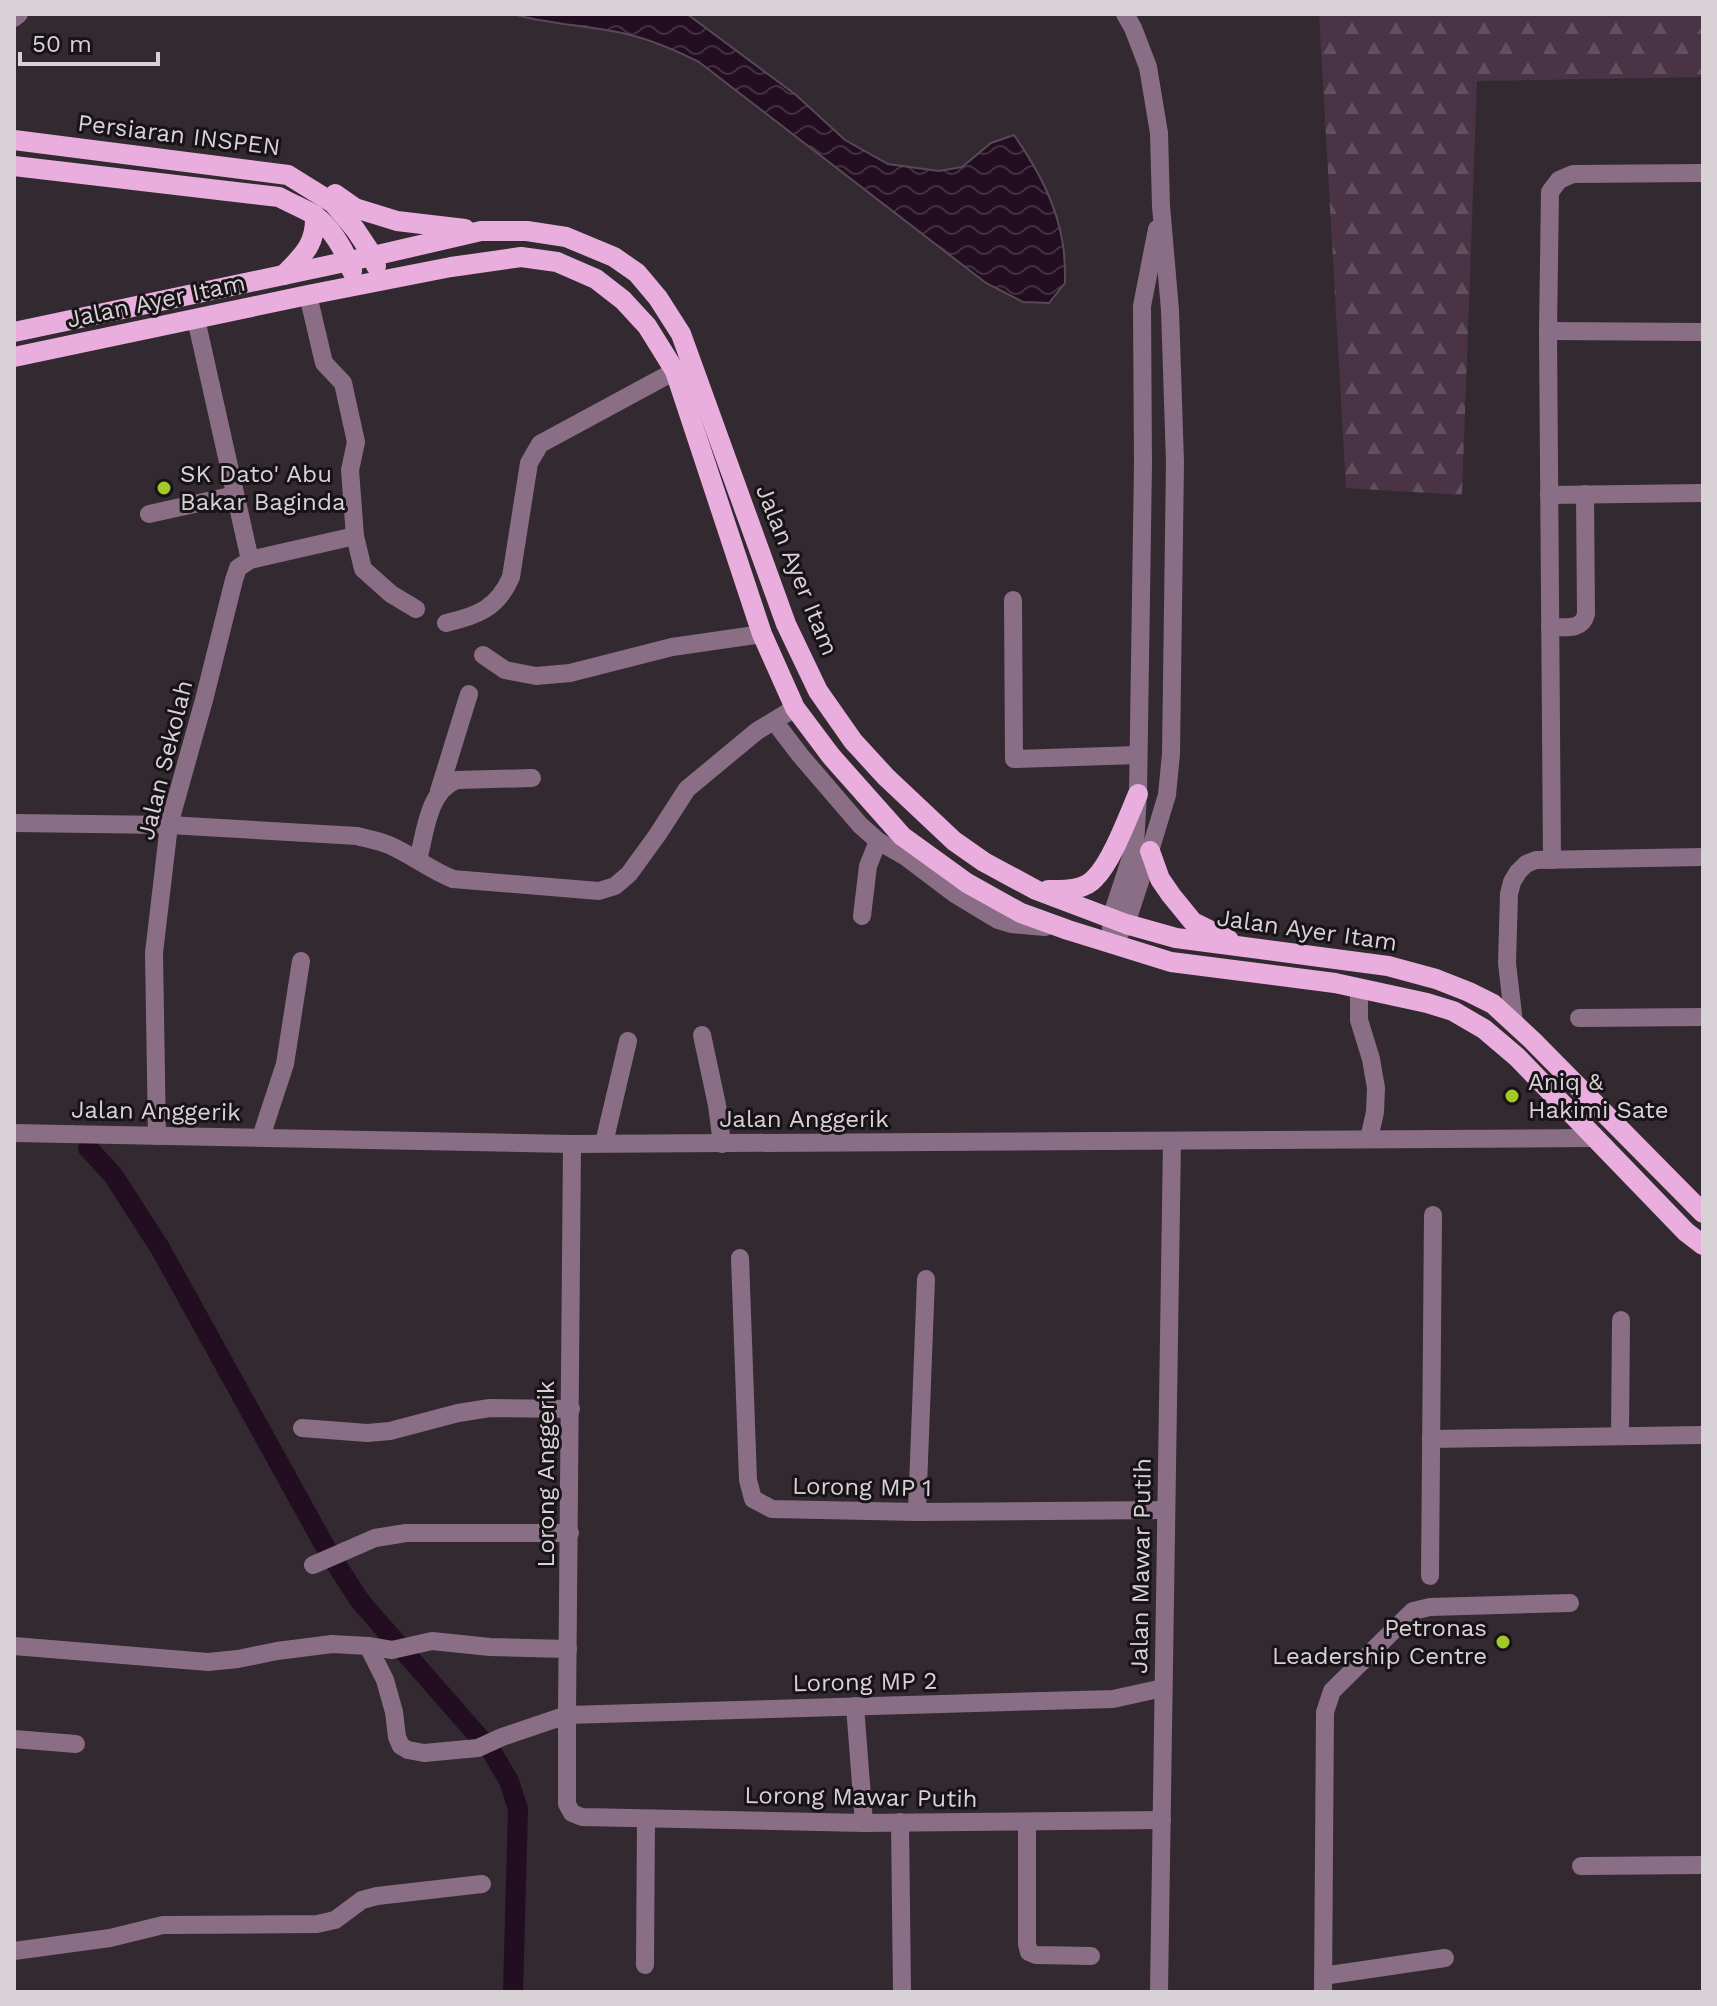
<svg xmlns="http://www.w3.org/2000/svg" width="1717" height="2006" font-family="'Work Sans',sans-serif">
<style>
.forest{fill:url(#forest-firs)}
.water{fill:url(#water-waves);stroke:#594857;stroke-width:2}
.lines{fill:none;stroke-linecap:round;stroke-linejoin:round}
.canal{stroke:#230d20;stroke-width:20}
.minor{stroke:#8a6e85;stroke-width:18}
.major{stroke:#e9aede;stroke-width:20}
.poi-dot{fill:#a2c927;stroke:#181317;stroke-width:3}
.labels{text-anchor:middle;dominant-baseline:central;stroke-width:6;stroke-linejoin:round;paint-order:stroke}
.street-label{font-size:24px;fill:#d8d1d6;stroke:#181317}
.poi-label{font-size:24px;fill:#d8d1d6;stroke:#181317;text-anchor:start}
</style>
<defs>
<pattern id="forest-firs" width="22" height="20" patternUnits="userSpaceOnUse" patternTransform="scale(2)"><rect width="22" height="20" fill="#4a3345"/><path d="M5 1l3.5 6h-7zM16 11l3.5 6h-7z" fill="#63505f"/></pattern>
<pattern id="water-waves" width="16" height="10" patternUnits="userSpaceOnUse" patternTransform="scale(2)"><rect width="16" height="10" fill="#230d20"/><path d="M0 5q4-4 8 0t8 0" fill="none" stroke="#422f40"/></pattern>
</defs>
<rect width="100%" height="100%" fill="#332931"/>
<!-- forest -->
<path class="forest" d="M1319,14H1703V77L1477,81L1462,495L1346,488Z"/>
<!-- water -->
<path class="water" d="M513,14H687L796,95L845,140L888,164L939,171L962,167L991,143L1014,135C1037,168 1057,204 1063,245C1065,257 1065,270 1065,283L1049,303L1023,302L986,283L699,62C673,49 646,37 617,32C582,25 547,24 513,14Z"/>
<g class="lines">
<!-- canal -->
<path class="canal" d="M88,1148L113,1175L160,1248L327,1550L360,1601L492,1752L509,1781L518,1809L513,1992"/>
<!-- minor -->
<g class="minor">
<path d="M14,18L19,14"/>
<path d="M308,295L324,363L343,383L356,442L350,470L355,536L363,569L391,594L416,609"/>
<path d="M196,319L250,560"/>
<path d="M1548,331L1703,332"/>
<path d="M1549,495L1703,493"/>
<path d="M149,514L235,495"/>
<path d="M1013,600L1014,759L1138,755"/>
<path d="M446,623C477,616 498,608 511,577L529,463L540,444L675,371"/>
<path d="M1550,627C1565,627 1582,631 1586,614L1585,494"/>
<path d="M483,655L505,670L536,676L570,673L672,647L762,634"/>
<path d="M774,721L800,755L860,825L878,841L906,857L955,894L998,920L1011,924L1045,927"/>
<path d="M439,791L469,694"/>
<path d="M14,823L169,825L357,836C368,839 379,841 389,845C412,855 430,870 453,879L599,891L615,886L629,874L658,834L687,789L757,731L795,708"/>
<path d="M418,860C425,834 428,790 457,780L532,778"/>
<path d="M1552,860L1548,331L1550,192L1559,180L1573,174L1703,173"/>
<path d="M862,916L868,866L878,841"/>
<path d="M1111,933V918L1135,845L1138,794L1143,464L1142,306L1157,229"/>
<path d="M1112,944L1126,924L1150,851L1167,795L1171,754L1175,462L1170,310L1161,206L1159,133L1148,67L1133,28L1125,14"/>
<path d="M1359,988V1020L1371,1059L1376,1088L1375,1112L1369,1139"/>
<path d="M1579,1018L1703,1017"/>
<path d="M1514,1023L1507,963L1509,894L1512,882L1518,872L1526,864L1536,860L1703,857"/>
<path d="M702,1035L717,1105L722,1144"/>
<path d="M14,1133L572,1144L1594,1138"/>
<path d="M157,1136L154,953L169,825L204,700L234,580L238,568L250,560L355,536"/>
<path d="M261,1137L285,1064L301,961"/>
<path d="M604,1143L628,1041"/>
<path d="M572,1144L567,1715V1804L572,1813L582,1817L864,1823L1162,1820"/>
<path d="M740,1258L748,1480L753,1499L772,1509L917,1512L1166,1510"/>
<path d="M302,1428L367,1433L390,1431L458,1413L490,1408L571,1409"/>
<path d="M1620,1436L1621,1320"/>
<path d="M1431,1439L1703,1435"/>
<path d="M917,1512L926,1279"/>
<path d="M313,1565L375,1538L406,1533H570"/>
<path d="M1430,1576L1433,1215"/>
<path d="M14,1646L208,1662L238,1659L277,1651L332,1644L368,1646L392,1650L432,1641L490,1647L568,1649"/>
<path d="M368,1646L385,1680L394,1712L397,1737L401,1746L408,1750L424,1753L478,1748L502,1737L567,1715L1113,1699L1163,1688"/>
<path d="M855,1706L864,1823"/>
<path d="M14,1739L76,1744"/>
<path d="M900,1822L902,1992"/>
<path d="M1027,1822V1944L1029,1952L1036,1955L1091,1956"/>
<path d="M1581,1866L1703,1865"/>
<path d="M14,1951L110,1938L163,1925L317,1924L335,1920L362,1900L377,1896L482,1884"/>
<path d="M645,1965L646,1819"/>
<path d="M1323,1976L1445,1958"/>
<path d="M1159,1992L1172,1141"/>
<path d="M1323,1992L1325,1712L1332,1691L1413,1611L1430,1607L1570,1603"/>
</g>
<!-- major -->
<g class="major">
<path d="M14,140L288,175L333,203L355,229L373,256L376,266"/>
<path d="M14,166L279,197C290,203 302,208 313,214C331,227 345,250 352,271"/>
<path d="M335,194L355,208L397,221L465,229"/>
<path d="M284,275C303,255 316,245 315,215"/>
<path d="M14,332L373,256L481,231H527L566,237L614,257L637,273L658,298L681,334L786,624L818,691L853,741L886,777L954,841L984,862L1036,890L1126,924L1176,938L1388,966L1436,979L1469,992L1493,1004L1532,1040L1703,1213"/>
<path d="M14,357L308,295L451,267L521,257L557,262L596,279L623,300L647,326L675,371L762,634L795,708L831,756L902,836L967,883L1021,913L1068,930L1171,962L1335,983L1427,1003L1453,1011L1484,1029L1517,1057L1686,1232L1703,1245"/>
<path d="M1150,851L1160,879L1171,895L1193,922L1229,940"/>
<path d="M1048,890C1064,890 1084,891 1095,878C1112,861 1128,817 1138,794"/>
</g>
</g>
<!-- markers -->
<g class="poi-dot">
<circle cx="164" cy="488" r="8"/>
<circle cx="1512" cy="1096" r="8"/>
<circle cx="1503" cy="1642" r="8"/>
</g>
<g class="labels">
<!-- street labels -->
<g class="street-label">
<text transform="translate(179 135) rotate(7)">Persiaran INSPEN</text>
<text transform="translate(156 301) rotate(-12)">Jalan Ayer Itam</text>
<text transform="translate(797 570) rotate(68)">Jalan Ayer Itam</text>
<text transform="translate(165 760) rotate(-76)">Jalan Sekolah</text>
<text transform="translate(1307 930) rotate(8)">Jalan Ayer Itam</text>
<text transform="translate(156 1111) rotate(1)">Jalan Anggerik</text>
<text x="804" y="1119">Jalan Anggerik</text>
<text transform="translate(546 1474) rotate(-90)">Lorong Anggerik</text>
<text transform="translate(862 1487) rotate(1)">Lorong MP 1</text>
<text transform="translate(1141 1566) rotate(-89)">Jalan Mawar Putih</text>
<text transform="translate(865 1682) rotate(-1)">Lorong MP 2</text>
<text transform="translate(861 1797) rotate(1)">Lorong Mawar Putih</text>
</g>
<!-- poi labels -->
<g class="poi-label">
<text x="180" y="474">SK Dato' Abu<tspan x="180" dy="28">Bakar Baginda</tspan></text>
<text x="1528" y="1082">Aniq &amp;<tspan x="1528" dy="28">Hakimi Sate</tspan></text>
<text x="1487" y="1628" text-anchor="end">Petronas<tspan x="1487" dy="28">Leadership Centre</tspan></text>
</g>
</g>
<!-- border -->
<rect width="1717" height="2006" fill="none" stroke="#d8d1d6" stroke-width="32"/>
<!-- scale -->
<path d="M20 52v12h138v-12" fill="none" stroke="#d8d1d6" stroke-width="4"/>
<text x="32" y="52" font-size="24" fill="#d8d1d6" stroke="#181317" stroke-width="6" paint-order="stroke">50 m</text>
</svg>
